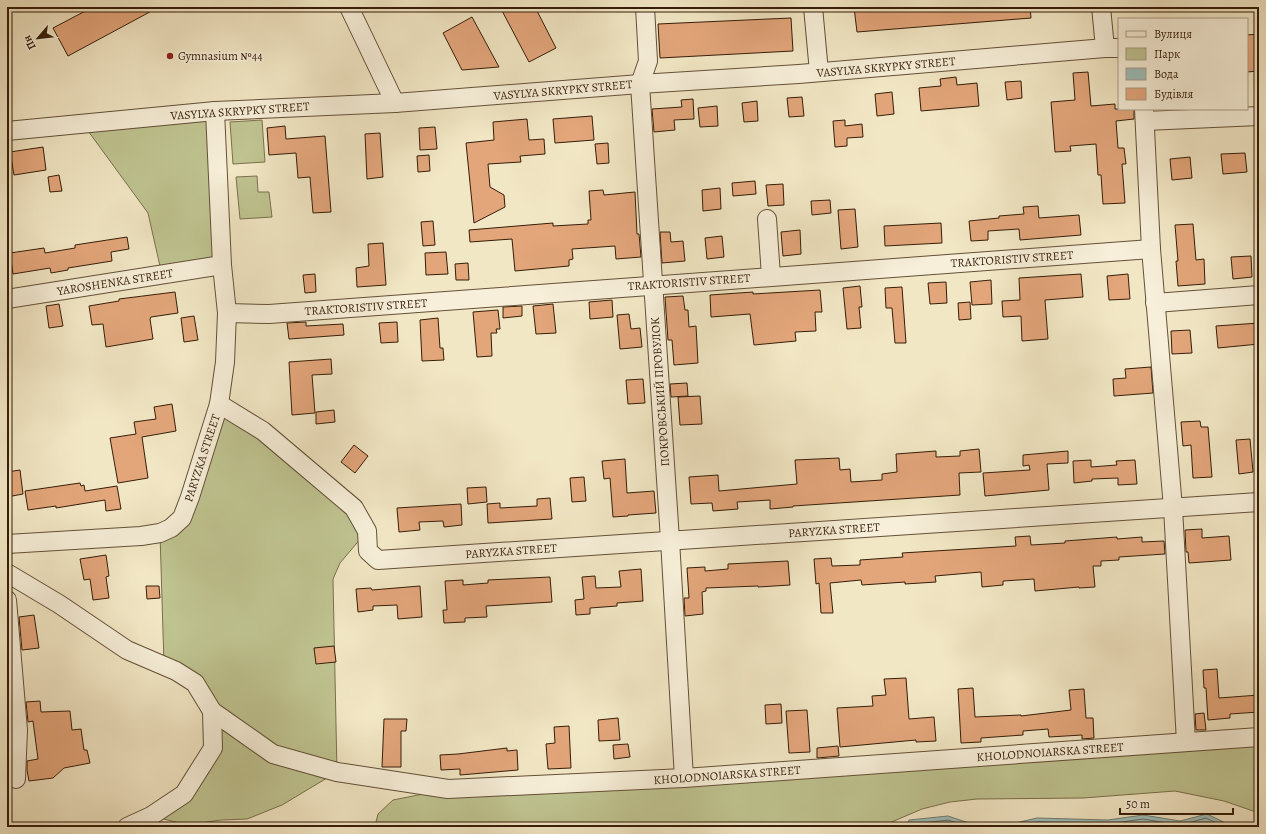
<svg xmlns="http://www.w3.org/2000/svg" width="1266" height="834" font-family="Alegreya,serif">
<style>
.green{fill:#bfc491;stroke:#7a704c}
.water{fill:#9dbebb;stroke:#737e73}
.lines{fill:none;stroke-linecap:round;stroke-linejoin:round}
.shore{stroke:#696e62;stroke-width:1}
.building{fill:#e3a67b;stroke:#351d08}
.minor-casing{stroke:#645037;stroke-width:20}
.minor{stroke:#f7efd9;stroke-width:18}
.poi-dot{fill:#8f2418;stroke:#f7efd9;stroke-width:1.5}
.labels{text-anchor:middle;dominant-baseline:central;stroke-width:3.5;stroke-linejoin:round;paint-order:stroke}
.poi-label{font-size:12px;fill:#351d08;stroke:#f7efd9;text-anchor:start}
.street-label{font-size:12px;fill:#351d08;stroke:#f7efd9}
</style>
<rect width="100%" height="100%" fill="#f2e7c5"/>
<filter id="stains"><feTurbulence type="fractalNoise" baseFrequency=".005" numOctaves="4"/><feColorMatrix values="0 0 0 0 .2 0 0 0 0 .09 0 0 0 0 .02 0 0 0 .5 -.17"/></filter>
<radialGradient id="worn" r=".72"><stop offset=".6" stop-color="#630" stop-opacity="0"/><stop offset="1" stop-color="#630" stop-opacity=".3"/></radialGradient>
<!-- green -->
<g class="green">
<path d="M215,111L222,265L162,275L148,213L83,124Z"/>
<path d="M262,120L265,162L233,164L230,122Z"/>
<path d="M257,176L258,192H269L272,217L240,219L236,177Z"/>
<path d="M219,404L263,431L367,531L340,563L333,579L337,772L282,805L247,819L221,820L188,825L151,816L184,794L213,748L212,711L164,665L160,533L171,528Z"/>
<path d="M1259,737V813L1224,801L1175,791L1083,798L977,799L950,802L922,809L880,827L375,826L378,814L393,800L448,789Z"/>
</g>
<!-- water -->
<g class="water">
<path d="M1207,814L1234,827H998L1037,818L1108,820L1143,815L1180,821Z"/>
<path d="M948,816L981,827H907L909,820Z"/>
</g>
<g class="lines">
<!-- shore -->
<g class="shore">
<path d="M911,827L913,824L948,820L969,827"/>
<path d="M1017,827L1038,822L1108,824L1143,819L1180,825L1206,818L1225,827"/>
</g>
</g>
<!-- building -->
<g class="building">
<path d="M93,7H159L68,56L53,28Z"/>
<path d="M500,7H535L556,48L529,62Z"/>
<path d="M854,7H1030L1031,18L857,32Z"/>
<path d="M472,17L499,67L462,70L443,33Z"/>
<path d="M791,18L793,51L660,58L658,24Z"/>
<path d="M1259,34V71L1247,72V35Z"/>
<path d="M1088,72L1091,106L1115,104V109H1134V119L1116,121L1118,148H1124L1126,164H1122L1125,203L1103,204L1101,175H1098L1096,144L1070,146L1071,151L1055,152L1051,102L1075,100L1073,73Z"/>
<path d="M956,77L957,85L977,83L979,106L921,111L919,88L941,86L940,79Z"/>
<path d="M1021,81L1022,98L1007,100L1005,82Z"/>
<path d="M892,92L894,114L877,116L875,94Z"/>
<path d="M802,97L804,116L789,117L787,98Z"/>
<path d="M693,99L694,119L674,120L675,130L654,132L652,109L682,107L681,100Z"/>
<path d="M757,101L758,121L744,122L742,103Z"/>
<path d="M717,106L718,126L700,127L698,108Z"/>
<path d="M592,116L594,140L555,143L553,119Z"/>
<path d="M527,119L529,140L544,139L545,154L520,156L521,162L488,164L490,187L504,195L505,207L474,223L466,143L494,140L493,122Z"/>
<path d="M845,120V126L862,124L863,137L847,138V146L835,147L833,121Z"/>
<path d="M285,126L286,139L325,136L331,212L313,213L310,177L298,178L296,153L269,155L267,128Z"/>
<path d="M435,127L437,149L420,150L419,128Z"/>
<path d="M380,133L383,177L367,179L365,134Z"/>
<path d="M608,143L609,163L597,164L595,144Z"/>
<path d="M43,147L46,170L14,175L10,152Z"/>
<path d="M1245,153L1247,172L1223,174L1221,154Z"/>
<path d="M429,155L430,171L418,172L417,156Z"/>
<path d="M1190,157L1192,178L1172,180L1170,159Z"/>
<path d="M59,175L62,191L50,192L48,177Z"/>
<path d="M755,181L756,194L733,196L732,183Z"/>
<path d="M783,184L784,205L768,206L766,185Z"/>
<path d="M720,188L721,209L703,211L702,190Z"/>
<path d="M603,190L604,195L635,192L637,234H639L641,257L616,259L615,246L572,249L573,259L569,260V266L515,271L512,239L470,242L469,230L553,223V226L588,224V220H591L589,191Z"/>
<path d="M830,200L831,213L812,215L811,201Z"/>
<path d="M1038,206L1039,218L1079,215L1081,235L1020,240L1019,229L988,231V240L971,241L969,221L999,218V216L1024,214L1023,207Z"/>
<path d="M855,209L858,247L841,249L838,210Z"/>
<path d="M433,221L435,245L423,246L421,222Z"/>
<path d="M941,223L942,243L885,246L884,226Z"/>
<path d="M1193,224L1196,260L1204,259L1205,284L1178,286L1176,261H1178L1175,225Z"/>
<path d="M800,230L801,254L783,256L781,232Z"/>
<path d="M660,232H670L671,242L683,241L685,261L662,263Z"/>
<path d="M722,236L724,257L707,259L705,238Z"/>
<path d="M127,237L129,249L111,252L112,261L68,268V270L51,273L50,268L13,274L10,253L44,248L45,253L75,248V245Z"/>
<path d="M383,243L386,285L357,287L356,268L369,266L368,244Z"/>
<path d="M446,252L448,274L426,275L425,253Z"/>
<path d="M1251,256L1252,277L1233,279L1231,257Z"/>
<path d="M468,263L469,280H456L455,264Z"/>
<path d="M315,274L316,292L305,293L303,275Z"/>
<path d="M1081,274L1083,297L1045,300L1048,339L1022,341L1021,316L1003,317L1002,301L1020,300L1019,278Z"/>
<path d="M1128,274L1130,299L1109,300L1107,276Z"/>
<path d="M991,280L992,304L972,305L970,282Z"/>
<path d="M946,282L947,303L930,304L928,283Z"/>
<path d="M860,286L862,307H859L861,328L847,329L843,288Z"/>
<path d="M902,287L906,343H895L892,308H886L885,288Z"/>
<path d="M820,290L822,312H815L816,331L795,332L796,341L754,345L750,314L711,317L710,295L753,292V294Z"/>
<path d="M175,292L178,313L151,317L150,319L153,339L106,347L103,324L92,325L89,306L119,301V299Z"/>
<path d="M683,296L685,310H688L689,327L696,326L698,363L674,365L672,340H668L665,297Z"/>
<path d="M612,300L613,317L590,319L589,302Z"/>
<path d="M970,302L971,319L959,320L958,303Z"/>
<path d="M59,304L63,326L49,328L46,306Z"/>
<path d="M553,304L556,333L536,334L533,306Z"/>
<path d="M522,306V316L503,318V307Z"/>
<path d="M498,310L500,329H496L497,333H491L492,356L477,357L473,312Z"/>
<path d="M629,314L631,329L640,328L642,347L620,349L617,315Z"/>
<path d="M194,316L198,340L184,342L181,318Z"/>
<path d="M438,318L440,348H443L444,360L422,361L420,320Z"/>
<path d="M306,322V326L343,324L344,335L289,339L287,323Z"/>
<path d="M397,322L398,342L381,343L379,323Z"/>
<path d="M1259,323V344L1218,348L1216,326Z"/>
<path d="M1190,330L1192,353L1172,354L1171,331Z"/>
<path d="M331,359L332,374L312,375L315,413L292,415L289,362Z"/>
<path d="M1151,367L1153,393L1114,396L1113,379L1126,378L1125,369Z"/>
<path d="M643,379L645,403L628,404L626,380Z"/>
<path d="M687,383L688,396L671,397L670,384Z"/>
<path d="M700,396L702,424L680,425L678,397Z"/>
<path d="M172,404L176,431L142,437L148,478L118,483L110,438L136,434L134,422L156,419L154,407Z"/>
<path d="M334,410L335,422L316,424V412Z"/>
<path d="M1200,421L1201,427H1208L1212,477L1193,478L1191,445L1183,446L1181,422Z"/>
<path d="M1250,439L1253,472L1239,474L1236,440Z"/>
<path d="M354,445L368,456L355,473L341,462Z"/>
<path d="M979,449L981,472L959,473L960,495L793,506V507L770,509V500L737,502L738,509L713,511L712,503L691,504L689,477L718,475L719,491L797,484L795,460L839,458L840,470L850,469L851,482L882,480V474L897,472L896,454L936,451V457L960,456V451Z"/>
<path d="M1068,451V463L1047,464L1049,490L985,496L983,473L1030,470L1029,465L1023,466V455Z"/>
<path d="M625,459L627,493L654,491L656,513L628,515V516L613,517L610,478L604,479L602,461Z"/>
<path d="M1091,460V467L1117,465L1116,461L1135,460L1137,484L1118,485V478L1092,479V481L1074,483L1073,461Z"/>
<path d="M20,470L23,494L7,497V472Z"/>
<path d="M584,477L586,501L572,502L570,478Z"/>
<path d="M80,483L81,486L84,485L85,491L117,486L121,509L106,511L105,500L56,508V506L28,510L25,491Z"/>
<path d="M486,487L487,502L468,504L467,488Z"/>
<path d="M550,498L552,519L488,523L487,504L500,503V508L537,506V499Z"/>
<path d="M461,504L462,525L444,527L443,521L419,522L420,530L399,532L397,508Z"/>
<path d="M1202,529V538L1229,536L1231,560L1189,563L1188,552H1186L1185,530Z"/>
<path d="M1030,536L1031,545L1065,543V541L1117,537V539L1142,537V542L1164,541L1165,554L1119,557V560L1101,561V566H1093L1095,587L1079,588V587L1035,591L1034,579L1003,581V585L982,587L981,572L935,576L936,582L905,584V582L862,585L861,580L830,583L833,613H821L819,583L816,584L814,559L831,558L832,566L860,565V560L903,557L902,553L1016,546L1015,537Z"/>
<path d="M106,555L109,576L106,577L109,598L93,600L90,579L84,580L80,559Z"/>
<path d="M788,561L790,585L758,587V586L706,588V591L702,592L703,614L685,616L684,598H689L687,568L705,567V571L728,569V564Z"/>
<path d="M641,569L643,601L617,603V606L590,608V614L576,615L575,600L584,599L582,577L595,576L596,588L621,587L619,571Z"/>
<path d="M550,577L552,602L486,606L487,617L465,618V622L444,623L443,610H447L445,581L463,580V585L488,583V580Z"/>
<path d="M146,586H159L160,598L147,599Z"/>
<path d="M420,586L422,617L398,619L397,605L373,606V610L358,612L356,589L371,588L372,590Z"/>
<path d="M34,615L39,648L22,650L19,617Z"/>
<path d="M334,646L336,662L316,664L314,648Z"/>
<path d="M1217,669L1219,698L1259,695V712L1230,714V718L1208,720L1206,688H1204L1203,670Z"/>
<path d="M906,678L909,719L934,717L936,741L916,742V740L840,747L837,708L873,706L872,696L886,695L884,679Z"/>
<path d="M973,688L975,717L1021,715V716L1071,710L1069,690L1084,689L1086,718H1093L1094,738L1082,739V735L1049,737L1048,729L1023,731V735L981,738V742L961,743L958,689Z"/>
<path d="M40,701L41,712L70,711L72,730L81,729L84,750H87L90,763L64,768L53,778L29,781L27,770V761L38,759L33,721L28,722L26,702Z"/>
<path d="M781,704L782,723L766,724L765,705Z"/>
<path d="M807,710L810,752L789,753L786,711Z"/>
<path d="M1204,713L1206,730H1196L1195,714Z"/>
<path d="M618,718L620,740L599,741L598,720Z"/>
<path d="M384,719H407L406,731H401V767H382Z"/>
<path d="M569,726L571,768L548,769L546,744L555,743L554,727Z"/>
<path d="M628,744L630,757L614,759L613,745Z"/>
<path d="M838,746L839,756L817,758V748Z"/>
<path d="M507,748V751L517,750L518,770L460,775V769L441,770L440,755L458,754Z"/>
</g>
<g class="lines">
<defs>
<g id="minor">
<path d="M349,7L395,103"/>
<path d="M645,7L648,61L640,84L670,540L684,778"/>
<path d="M813,7L819,72"/>
<path d="M1101,7L1105,48"/>
<path d="M1144,109L1151,249L1173,508L1186,742"/>
<path d="M1145,121L1259,116"/>
<path d="M7,131L215,111L395,103L640,84L799,74L1105,48H1119"/>
<path d="M767,219L771,276"/>
<path d="M7,299L222,265"/>
<path d="M1155,303L1259,295"/>
<path d="M227,313L269,314L1151,249"/>
<path d="M219,404L263,431L354,508L367,531L368,551L378,560L1259,502"/>
<path d="M7,544L141,536L160,533L171,528L182,518L190,497L219,404L225,362L227,313L222,265L215,111"/>
<path d="M7,573L59,604L127,650L176,671L195,683L212,711L213,748L184,794L151,816L127,827"/>
<path d="M7,600L18,730L16,779"/>
<path d="M212,711L273,754L337,772L448,789L684,778L1259,737"/>
</g>
</defs>
<!-- minor casing -->
<use href="#minor" class="minor-casing"/>
<!-- minor -->
<use href="#minor" class="minor"/>
</g>
<!-- markers -->
<circle class="poi-dot" cx="170" cy="56" r="4"/>
<g class="labels">
<!-- poi labels -->
<g class="poi-label">
<text x="178" y="56">Gymnasium №44</text>
</g>
<!-- street labels -->
<g class="street-label">
<text transform="translate(886 67) rotate(-5)">VASYLYA SKRYPKY STREET</text>
<text transform="translate(563 90) rotate(-5)">VASYLYA SKRYPKY STREET</text>
<text transform="translate(240 111) rotate(-4)">VASYLYA SKRYPKY STREET</text>
<text transform="translate(1012 259) rotate(-4)">TRAKTORISTIV STREET</text>
<text transform="translate(115 282) rotate(-9)">YAROSHENKA STREET</text>
<text transform="translate(689 282) rotate(-4)">TRAKTORISTIV STREET</text>
<text transform="translate(366 307) rotate(-4)">TRAKTORISTIV STREET</text>
<text transform="translate(660 392) rotate(-94)">ПОКРОВСЬКИЙ ПРОВУЛОК</text>
<text transform="translate(202 458) rotate(-72)">PARYZKA STREET</text>
<text transform="translate(834 530) rotate(-4)">PARYZKA STREET</text>
<text transform="translate(511 551) rotate(-4)">PARYZKA STREET</text>
<text transform="translate(1050 752) rotate(-4)">KHOLODNOIARSKA STREET</text>
<text transform="translate(727 775) rotate(-4)">KHOLODNOIARSKA STREET</text>
</g>
</g>
<!-- margin -->
<rect width="1266" height="834" fill="none" stroke="#f2e7c5" stroke-width="24"/>
<rect x="8" y="8" width="1250" height="818" fill="none" stroke="#351d08" stroke-width="2"/>
<rect x="12" y="12" width="1242" height="810" fill="none" stroke="#351d08"/>
<!-- legend -->
<rect x="1118" y="18" width="130" height="92" fill="#f7efd9" stroke="#a99b85"/>
<rect x="1126" y="31" width="20" height="6" fill="#f7efd9" stroke="#a99b85"/>
<text x="1154" y="38" font-size="12" fill="#351d08">Вулиця</text>
<rect x="1126" y="48" width="20" height="12" fill="#bfc491" stroke="#a99b85"/>
<text x="1154" y="58" font-size="12" fill="#351d08">Парк</text>
<rect x="1126" y="68" width="20" height="12" fill="#9dbebb" stroke="#a99b85"/>
<text x="1154" y="78" font-size="12" fill="#351d08">Вода</text>
<rect x="1126" y="88" width="20" height="12" fill="#e3a67b" stroke="#a99b85"/>
<text x="1154" y="98" font-size="12" fill="#351d08">Будівля</text>
<!-- north arrow -->
<g transform="translate(38 38) rotate(242)" stroke="#f7efd9" stroke-width="3" paint-order="stroke">
<path d="M0-3L7 15L0 10L-7 15Z" fill="#351d08"/>
<text y="-6" font-size="11" font-weight="bold" text-anchor="middle" fill="#351d08">Пн</text>
</g>
<!-- scale -->
<path d="M1120 808v6h113v-6" fill="none" stroke="#351d08" stroke-width="2"/>
<text x="1126" y="808" font-size="12" fill="#351d08" stroke="#f7efd9" stroke-width="3" paint-order="stroke">50 m</text>
<rect width="100%" height="100%" filter="url(#stains)"/>
<rect width="100%" height="100%" fill="url(#worn)"/>
</svg>
